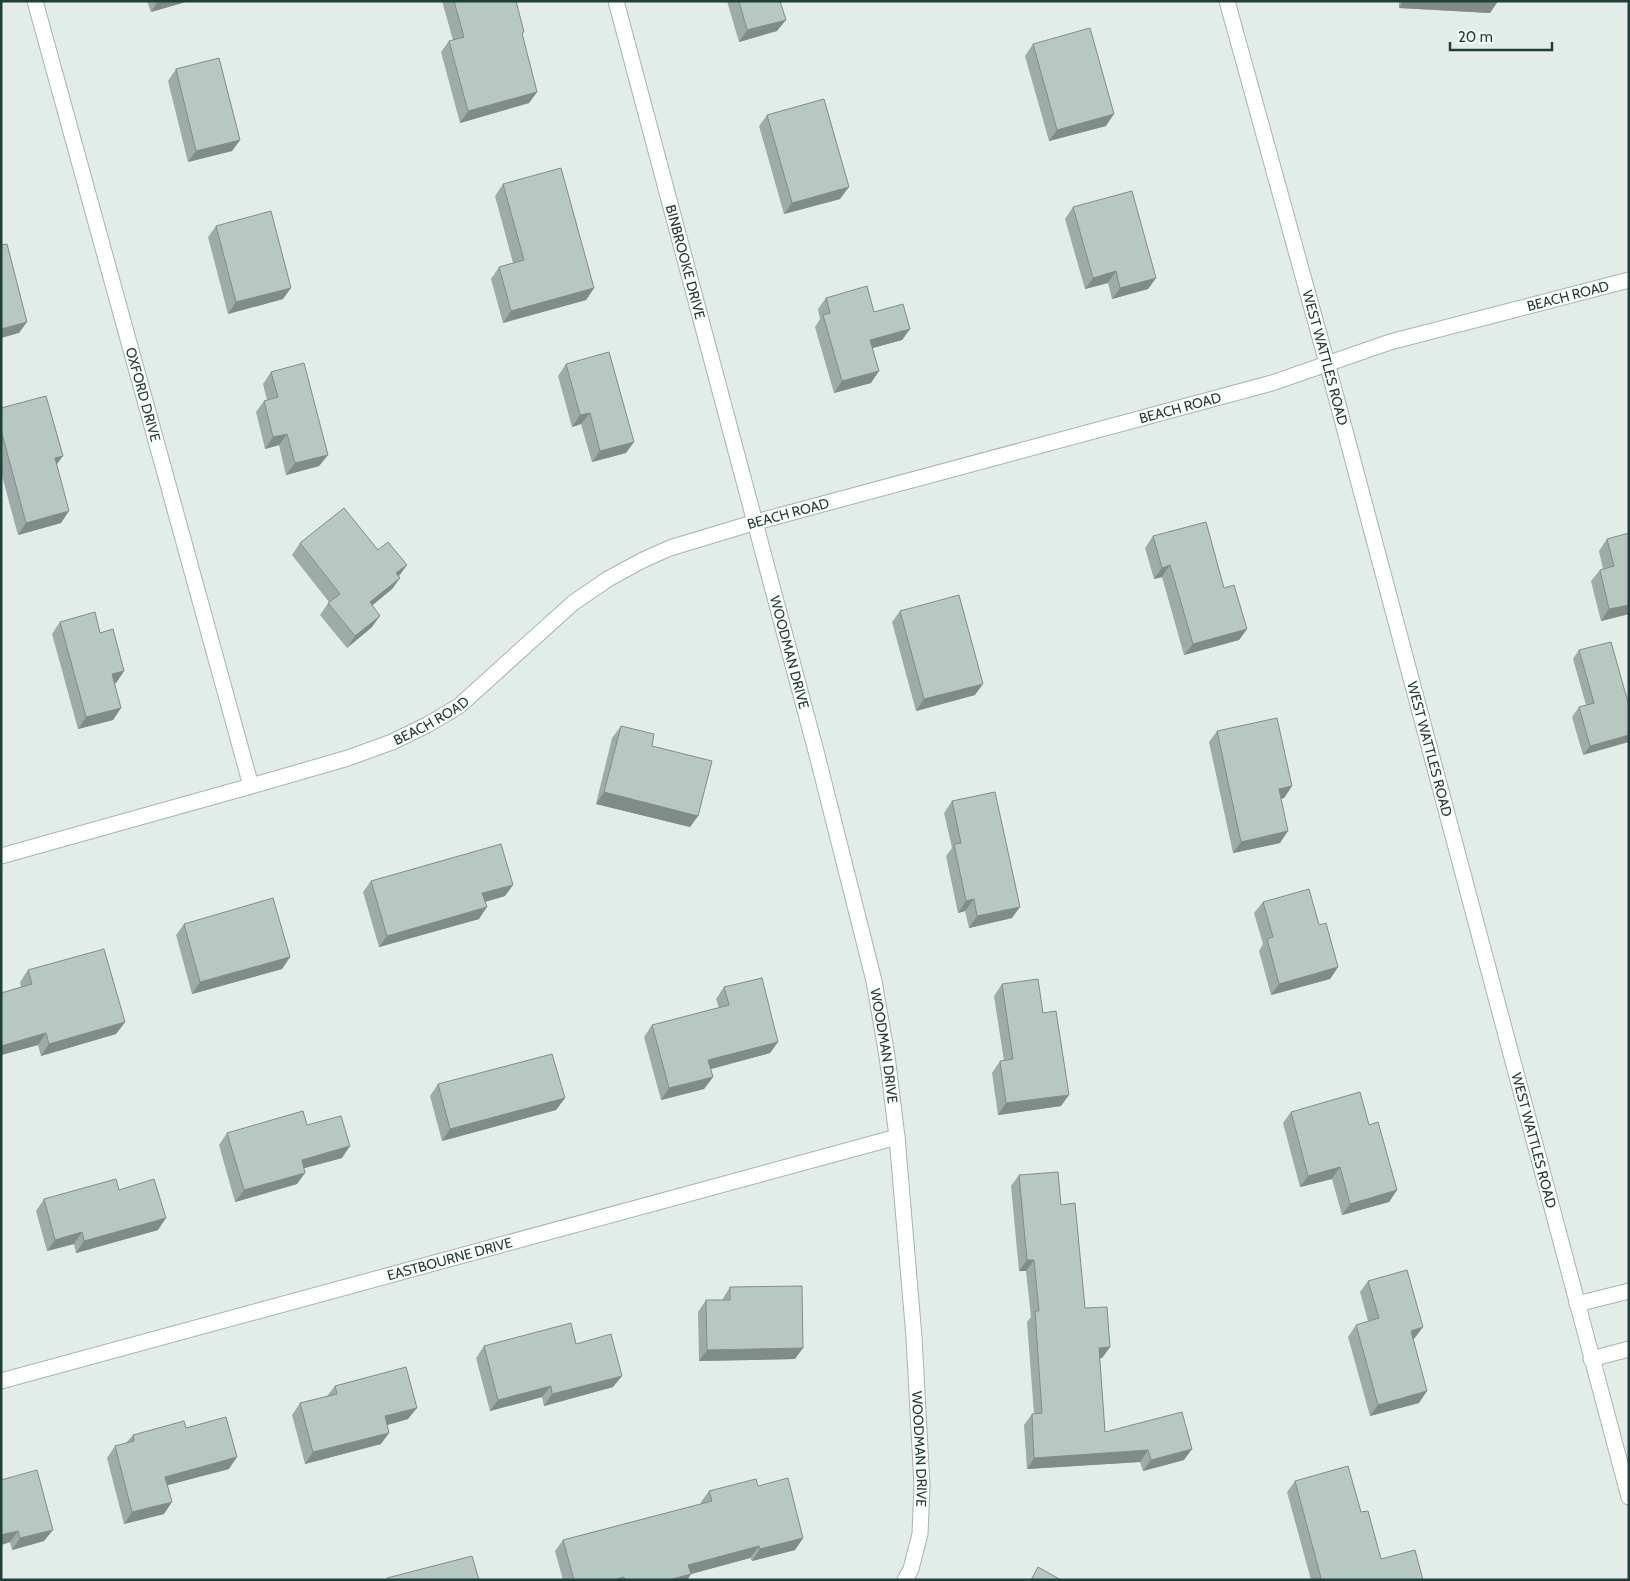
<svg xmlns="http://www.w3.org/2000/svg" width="1630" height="1581" font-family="Cabin,sans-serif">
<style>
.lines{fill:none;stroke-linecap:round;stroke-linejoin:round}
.minor-casing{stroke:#a4b5b1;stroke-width:17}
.minor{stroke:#fff;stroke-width:15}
.wall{fill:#9daca8}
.shaded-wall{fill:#808c88}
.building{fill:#b7c8c3;stroke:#808c88}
.labels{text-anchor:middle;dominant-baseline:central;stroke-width:4;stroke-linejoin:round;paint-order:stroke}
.street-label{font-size:14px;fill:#213f3a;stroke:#f3f9f7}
</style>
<rect width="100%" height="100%" fill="#e2ede9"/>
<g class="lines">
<defs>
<g id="minor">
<path id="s1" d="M35,1L251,786"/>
<path id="s2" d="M616,1L817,755L874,981L887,1056L897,1137L914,1337L922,1486L920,1534L911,1569L905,1580"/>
<path id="s3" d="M1227,1L1327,363L1629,1497"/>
<path id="s4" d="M1,856L251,786L348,758L392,742L427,725L459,706L573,603L608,579L643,560L670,548L756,522L1272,383L1390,342L1629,280"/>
<path d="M1577,1304L1629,1291"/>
<path d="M1591,1359L1629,1349"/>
<path id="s5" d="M1,1381L897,1137"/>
</g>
</defs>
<!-- minor casing -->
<use href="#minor" class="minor-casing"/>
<!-- minor -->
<use href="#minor" class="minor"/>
</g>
<!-- wall -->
<g class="wall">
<path d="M147,1H189L151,12Z"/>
<path d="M442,1H516L522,35L537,92L529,103L460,123L441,52L449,41L453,40Z"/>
<path d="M727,1H780L777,31L739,42Z"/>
<path d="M1399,1H1498L1490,13L1399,8Z"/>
<path d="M1033,44L1106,126L1049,141L1025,56Z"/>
<path d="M176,69L240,140L232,151L188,162L168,81Z"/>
<path d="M767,115L840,199L784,214L759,126Z"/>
<path d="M503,184L594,288L586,300L503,323L491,279L499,267L513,263L495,196Z"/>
<path d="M1073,207L1156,278L1148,289L1112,299L1108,283L1085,289L1065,219Z"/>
<path d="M216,226L283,299L228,314L208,237Z"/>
<path d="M826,298L874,312L910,329L902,340L872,348L871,383L834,393L815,327L820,319L818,309Z"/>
<path d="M566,364L626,453L592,462L581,424L572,427L558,376Z"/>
<path d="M271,372L328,455L319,466L286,475L279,445L265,449L256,412L264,401L267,400L263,384Z"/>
<path d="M1,408L57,465L61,523L18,535L1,472Z"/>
<path d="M1153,536L1224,588L1247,629L1239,640L1184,655L1162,577L1154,579L1145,548Z"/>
<path d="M1607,539L1629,614L1601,621L1591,581L1600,570L1603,569L1599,551Z"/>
<path d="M300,543L378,550L407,565L399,576L400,578L392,589L372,605V627L347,648L320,615L329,602L292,555Z"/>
<path d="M900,611L975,695L916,711L892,622Z"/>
<path d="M60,622L100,633L124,671L116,683H114L121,708L113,720L78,729L52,634Z"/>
<path d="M1579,650L1629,706L1583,755L1572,717L1579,707L1586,705L1573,659Z"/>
<path d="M621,726L652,746L698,816L690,827L596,804L612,738Z"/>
<path d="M1217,731L1292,786L1284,798L1281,799L1280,843L1233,853L1209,742Z"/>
<path d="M952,801L1012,918L969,928L965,911L958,913L946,856L952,848L944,813Z"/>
<path d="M371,881L505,896L485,902L479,919L379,947L363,892Z"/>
<path d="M1263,902L1319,925L1338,967L1330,979L1271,995L1259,951L1263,944L1254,913Z"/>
<path d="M184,924L290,957L282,969L192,994L176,935Z"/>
<path d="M28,970L125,1022L116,1034L41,1056L38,1045L1,1055V993L21,987L20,982Z"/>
<path d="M1002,984L1043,1013L1061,1106L998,1115L992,1073L1000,1061H1004L994,996Z"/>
<path d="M724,987L778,1042L770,1053L710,1069L713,1077L704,1089L661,1100L644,1037L652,1025L719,1008L716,999Z"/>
<path d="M438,1084L565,1098L556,1110L442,1141L430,1096Z"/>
<path d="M1291,1112L1369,1125L1397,1190L1389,1202L1342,1215L1332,1179L1300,1187L1283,1123Z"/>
<path d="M307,1125L342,1158L304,1168L297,1184L235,1202L219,1145L227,1133Z"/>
<path d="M1019,1175L1061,1205L1085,1308L1110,1347L1102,1358H1100L1105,1432L1184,1460L1143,1471L1140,1462L1027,1469L1024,1425L1032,1414H1034L1027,1322L1031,1317L1026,1271H1019L1011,1186Z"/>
<path d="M119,1190L158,1230L76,1253L74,1244L47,1251L36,1211L44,1199Z"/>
<path d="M1368,1281L1414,1339H1413L1419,1403L1370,1416L1348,1337L1356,1325L1368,1321L1360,1292Z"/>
<path d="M730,1287L795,1359L699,1361L698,1312L706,1300H722Z"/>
<path d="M576,1344L613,1387L544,1406L542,1397L490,1411L476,1358L484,1346Z"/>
<path d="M335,1386L408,1419L387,1425L381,1444L305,1464L292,1415L300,1403L327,1396Z"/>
<path d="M186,1428L229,1469L167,1485L164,1514L124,1524L107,1458L115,1446L126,1443L133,1435Z"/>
<path d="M1,1480L44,1541L12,1550L10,1542L1,1545Z"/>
<path d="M1295,1481L1361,1512L1381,1559L1423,1580H1311L1287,1492Z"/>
<path d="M758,1486L803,1538L795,1550L752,1561L750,1558L691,1574L687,1580H563L555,1551L563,1540L701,1504V1502L709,1491Z"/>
</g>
<!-- shaded-wall -->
<g class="shaded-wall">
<path d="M158,1H189L151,12Z"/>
<path d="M1403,1H1498L1490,13L1399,8Z"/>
<path d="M786,20L777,31L739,42L747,30Z"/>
<path d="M537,92L529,103L460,123L468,111Z"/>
<path d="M1114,114L1106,126L1049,141L1057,130Z"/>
<path d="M240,140L232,151L188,162L196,151Z"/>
<path d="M849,187L840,199L784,214L792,203Z"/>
<path d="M1116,271L1108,283L1085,289L1093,278Z"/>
<path d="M1156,278L1148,289L1112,299L1120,288Z"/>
<path d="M291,288L283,299L228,314L236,302Z"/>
<path d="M594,288L586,300L503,323L511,311Z"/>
<path d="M27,322L19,333L1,338V329Z"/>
<path d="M910,329L902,340L862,351L870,340Z"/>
<path d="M879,371L871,383L834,393L842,381Z"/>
<path d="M590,413L581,424L572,427L580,415Z"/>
<path d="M287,434L279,445L265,449L273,437Z"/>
<path d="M634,442L626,453L592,462L600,451Z"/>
<path d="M328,455L319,466L286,475L295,463Z"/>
<path d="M63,456L54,468L55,458Z"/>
<path d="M69,511L61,523L18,535L26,523Z"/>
<path d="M407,565L398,577L396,573Z"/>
<path d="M1170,565L1162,577L1154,579L1162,568Z"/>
<path d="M400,578L392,589L362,614L370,602Z"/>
<path d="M1629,605V614L1601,621L1609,609Z"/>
<path d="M380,616L372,627L347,648L355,636Z"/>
<path d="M1247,629L1239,640L1184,655L1193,644Z"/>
<path d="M124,671L116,683L104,686L112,674Z"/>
<path d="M983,684L975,695L916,711L924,699Z"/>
<path d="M121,708L113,720L78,729L86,717Z"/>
<path d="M1629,735V742L1583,755L1590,746Z"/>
<path d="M1292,786L1284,798L1271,801L1279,789Z"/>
<path d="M604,792L698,816L690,827L596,804Z"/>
<path d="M1288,831L1280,843L1233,853L1241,842Z"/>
<path d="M513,885L505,896L474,905L482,893Z"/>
<path d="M974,899L965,911L958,913L966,901Z"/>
<path d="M487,907L479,919L379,947L387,936Z"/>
<path d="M1020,907L1012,918L969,928L977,916Z"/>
<path d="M290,957L282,969L192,994L200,982Z"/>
<path d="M1338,967L1330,979L1271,995L1279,984Z"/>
<path d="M125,1022L116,1034L41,1056L49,1044Z"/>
<path d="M46,1033L38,1045L1,1055V1046Z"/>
<path d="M778,1042L770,1053L700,1072L708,1060Z"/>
<path d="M713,1077L704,1089L661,1100L669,1088Z"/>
<path d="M1069,1095L1061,1106L998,1115L1006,1103Z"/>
<path d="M565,1098L556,1110L442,1141L450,1129Z"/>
<path d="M350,1146L342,1158L294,1171L302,1160Z"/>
<path d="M1340,1167L1332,1179L1300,1187L1308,1176Z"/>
<path d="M305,1173L297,1184L235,1202L244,1190Z"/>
<path d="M1397,1190L1389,1202L1342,1215L1350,1204Z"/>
<path d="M166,1218L158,1230L76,1253L84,1241Z"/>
<path d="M82,1232L74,1244L47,1251L55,1240Z"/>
<path d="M1027,1260H1034L1026,1271H1019Z"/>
<path d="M1423,1327L1414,1339L1402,1342L1411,1331Z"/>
<path d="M1110,1347L1102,1358L1091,1359L1099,1348Z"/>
<path d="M803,1348L795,1359L699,1361L707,1350Z"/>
<path d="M622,1376L613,1387L544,1406L552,1394Z"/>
<path d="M551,1386L542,1397L490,1411L498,1400Z"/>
<path d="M1427,1391L1419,1403L1370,1416L1378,1405Z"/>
<path d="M417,1408L408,1419L377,1428L385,1416Z"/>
<path d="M389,1433L381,1444L305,1464L313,1452Z"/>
<path d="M1192,1449L1184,1460L1143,1471L1151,1460Z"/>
<path d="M1148,1450L1140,1462L1027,1469L1034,1458Z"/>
<path d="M237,1457L229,1469L157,1488L165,1477Z"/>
<path d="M172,1502L164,1514L124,1524L132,1512Z"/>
<path d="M53,1530L44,1541L12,1550L20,1538Z"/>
<path d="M18,1531L10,1542L1,1545V1535Z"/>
<path d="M803,1538L795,1550L752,1561L760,1549Z"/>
<path d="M759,1546L750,1558L680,1577L688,1565Z"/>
<path d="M691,1574L687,1580H669Z"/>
<path d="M624,1577L622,1580H614Z"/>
</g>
<!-- building -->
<g class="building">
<path d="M454,1H516L524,32L522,33L537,92L468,111L449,41L464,37Z"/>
<path d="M739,1H780L786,20L747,30Z"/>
<path d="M1090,28L1114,114L1057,130L1033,44Z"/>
<path d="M219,58L240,140L196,151L176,69Z"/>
<path d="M824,99L849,187L792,203L767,115Z"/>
<path d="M561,168L594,288L511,311L499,267L524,260L503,184Z"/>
<path d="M1132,191L1156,278L1120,288L1116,271L1093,278L1073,207Z"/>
<path d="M271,211L291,288L236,302L216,226Z"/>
<path d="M7,244L27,322L1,329V245Z"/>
<path d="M867,286L874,312L903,304L910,329L870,340L879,371L842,381L823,315L830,313L826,298Z"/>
<path d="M609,352L634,442L600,451L590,413L580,415L566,364Z"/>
<path d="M304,363L328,455L295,463L287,434L273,437L264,401L278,397L271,372Z"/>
<path d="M46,396L63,456L55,458L69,511L26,523L1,430V408Z"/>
<path d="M344,508L378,550L388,542L407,565L396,573L400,578L370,602L380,616L355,636L328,603L340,594L300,543Z"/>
<path d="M1206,522L1224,588L1234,585L1247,629L1193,644L1170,565L1162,568L1153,536Z"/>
<path d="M1629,533V605L1609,609L1600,570L1614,566L1607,539Z"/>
<path d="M959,595L983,684L924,699L900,611Z"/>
<path d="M95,612L100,633L113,629L124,671L112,674L121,708L86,717L60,622Z"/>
<path d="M1611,642L1629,706V735L1590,746L1579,707L1594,703L1579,650Z"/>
<path d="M1277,718L1292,786L1279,789L1288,831L1241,842L1217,731Z"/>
<path d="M621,726L654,734L652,746L712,761L698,816L604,792Z"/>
<path d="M995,792L1020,907L977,916L974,899L966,901L954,844L961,843L952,801Z"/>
<path d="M501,844L513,885L482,893L487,907L387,936L371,881Z"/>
<path d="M1309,889L1319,925L1326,923L1338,967L1279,984L1267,939L1273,937L1263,902Z"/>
<path d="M273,898L290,957L200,982L184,924Z"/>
<path d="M104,949L125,1022L49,1044L46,1033L1,1046V993L32,984L28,970Z"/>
<path d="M762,978L778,1042L708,1060L713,1077L669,1088L652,1025L729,1005L724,987Z"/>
<path d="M1038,979L1043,1013L1056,1011L1069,1095L1006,1103L1000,1061L1013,1059L1002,984Z"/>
<path d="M552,1054L565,1098L450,1129L438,1084Z"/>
<path d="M1360,1092L1369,1125L1378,1122L1397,1190L1350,1204L1340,1167L1308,1176L1291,1112Z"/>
<path d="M303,1111L307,1125L341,1116L350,1146L302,1160L305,1173L244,1190L227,1133Z"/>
<path d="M1058,1172L1061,1205L1075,1203L1085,1308L1107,1307L1110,1347L1099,1348L1105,1432L1182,1412L1192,1449L1151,1460L1148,1450L1034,1458L1032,1414L1042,1413L1035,1311H1039L1034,1260H1027L1019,1175Z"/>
<path d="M116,1179L119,1190L154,1179L166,1218L84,1241L82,1232L55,1240L44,1199Z"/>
<path d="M1407,1270L1423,1327L1411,1331L1427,1391L1378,1405L1356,1325L1379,1318L1368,1281Z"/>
<path d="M802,1286L803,1348L707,1350L706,1300H730V1287Z"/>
<path d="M571,1323L576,1344L611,1334L622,1376L552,1394L551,1386L498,1400L484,1346Z"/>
<path d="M406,1367L417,1408L385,1416L389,1433L313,1452L300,1403L337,1394L335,1386Z"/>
<path d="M226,1417L237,1457L165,1477L172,1502L132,1512L115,1446L134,1441L133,1435L184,1421L186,1428Z"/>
<path d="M1348,1466L1361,1512L1368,1511L1381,1559L1415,1550L1423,1580H1316L1321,1578L1295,1481Z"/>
<path d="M37,1470L53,1530L20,1538L18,1531L1,1535V1480Z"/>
<path d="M788,1478L803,1538L760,1549L759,1546L688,1565L691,1574L669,1580H625L624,1577L614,1580H574L563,1540L712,1501L709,1491L756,1479L758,1486Z"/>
<path d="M472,1556L479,1580H387V1578Z"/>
<path d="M1038,1567L1061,1580H1031Z"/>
</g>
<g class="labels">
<!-- street labels -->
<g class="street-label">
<text stroke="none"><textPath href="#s2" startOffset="270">BINBROOKE DRIVE</textPath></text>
<text stroke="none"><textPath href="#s4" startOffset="1682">BEACH ROAD</textPath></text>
<text stroke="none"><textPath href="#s3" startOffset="370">WEST WATTLES ROAD</textPath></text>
<text stroke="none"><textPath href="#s1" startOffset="408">OXFORD DRIVE</textPath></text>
<text stroke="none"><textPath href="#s4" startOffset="1278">BEACH ROAD</textPath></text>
<text stroke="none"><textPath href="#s4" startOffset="872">BEACH ROAD</textPath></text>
<text stroke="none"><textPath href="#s2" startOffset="674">WOODMAN DRIVE</textPath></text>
<text stroke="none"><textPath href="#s4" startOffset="452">BEACH ROAD</textPath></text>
<text stroke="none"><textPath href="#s3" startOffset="775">WEST WATTLES ROAD</textPath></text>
<text stroke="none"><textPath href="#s2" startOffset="1079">WOODMAN DRIVE</textPath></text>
<text stroke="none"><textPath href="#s3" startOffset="1180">WEST WATTLES ROAD</textPath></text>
<text stroke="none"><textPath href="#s5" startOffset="465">EASTBOURNE DRIVE</textPath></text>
<text stroke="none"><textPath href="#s2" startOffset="1484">WOODMAN DRIVE</textPath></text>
</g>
</g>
<!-- border -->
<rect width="1630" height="1581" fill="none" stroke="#213f3a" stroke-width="5"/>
<!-- scale -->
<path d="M1450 42v8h102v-8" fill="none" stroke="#213f3a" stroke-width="2.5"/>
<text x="1458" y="42" font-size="15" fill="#213f3a" stroke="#f3f9f7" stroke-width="4" paint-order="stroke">20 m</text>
</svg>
